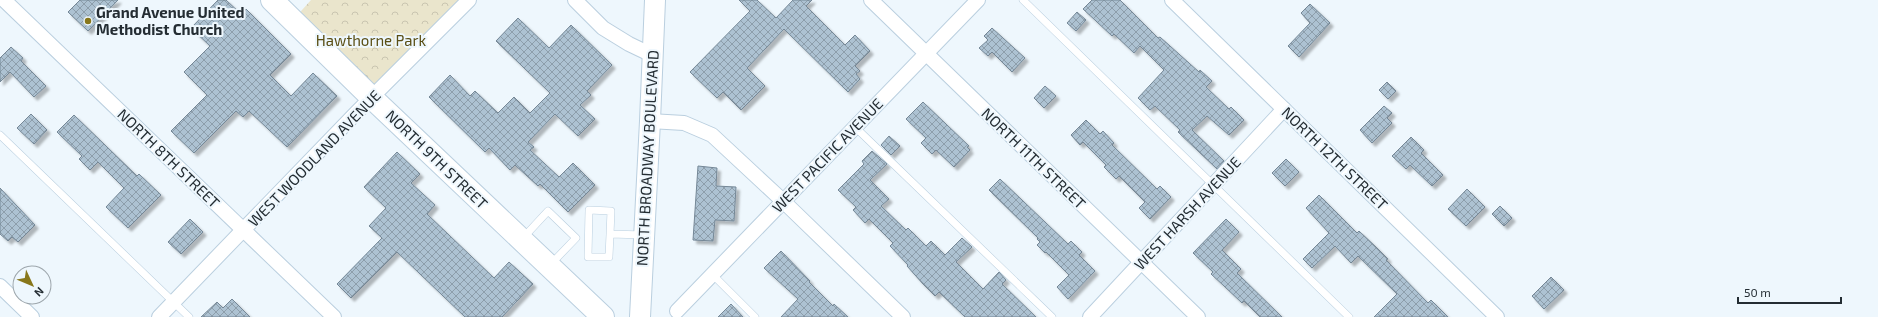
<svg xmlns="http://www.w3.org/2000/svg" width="1878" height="317" font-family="'Exo 2',sans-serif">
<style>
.park{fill:url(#park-crowns)}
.building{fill:url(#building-cross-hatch);stroke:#748796;filter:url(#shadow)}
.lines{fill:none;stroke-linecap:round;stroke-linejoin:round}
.lane-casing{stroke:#bacfdf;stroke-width:8}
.street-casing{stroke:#bacfdf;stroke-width:16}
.secondary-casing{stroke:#bacfdf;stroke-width:22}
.primary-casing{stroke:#bacfdf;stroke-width:24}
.lane{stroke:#fff;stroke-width:7}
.street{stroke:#fff;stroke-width:14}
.secondary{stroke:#fff;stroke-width:20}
.primary{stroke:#fff;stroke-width:22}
.poi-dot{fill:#88771b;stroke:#eef7fd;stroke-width:1.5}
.labels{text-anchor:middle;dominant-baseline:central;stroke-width:4;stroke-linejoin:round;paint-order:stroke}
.poi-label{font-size:15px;font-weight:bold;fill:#242d33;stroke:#eef7fd;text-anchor:start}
.park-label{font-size:15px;fill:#5a4e14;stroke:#eef7fd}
.street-label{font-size:15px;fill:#242d33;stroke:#eef7fd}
</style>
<defs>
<pattern id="park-crowns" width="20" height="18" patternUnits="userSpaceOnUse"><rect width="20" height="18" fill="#eae5cc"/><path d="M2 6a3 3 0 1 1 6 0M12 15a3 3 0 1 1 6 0" fill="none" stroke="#c9c5b0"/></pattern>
<pattern id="building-cross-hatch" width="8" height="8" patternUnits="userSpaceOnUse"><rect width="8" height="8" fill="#adc2d2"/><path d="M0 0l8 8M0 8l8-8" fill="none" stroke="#8d9eab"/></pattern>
<filter id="shadow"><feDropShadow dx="3.5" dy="3.5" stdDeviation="1" flood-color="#0004"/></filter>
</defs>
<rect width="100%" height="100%" fill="#eef7fd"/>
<!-- park -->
<path class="park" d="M311,0H469L372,98L293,20Z"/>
<!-- building -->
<g class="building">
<path d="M80,0H118L88,31L68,12Z"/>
<path d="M218,0H226L241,14L246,9L291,54L270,75L291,96L313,73L337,96L287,147L249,111L243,117L236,111L194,153L171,131L207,95L184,72L210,46L191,28Z"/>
<path d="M739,0H757L776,18L793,0H812L806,6L845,45L855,35L870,51L855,66L860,71L856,74L860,79L848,92L784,29L747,68L765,86L741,110L723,92L717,98L690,72L750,11Z"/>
<path d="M1092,0H1120L1158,38L1160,37L1199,72L1200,70L1212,81L1206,87L1229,109L1231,107L1244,120L1229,135L1207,116L1192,130L1224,161L1217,169L1178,132L1180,130L1155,106L1150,110L1138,98L1164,70L1140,46L1134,53L1114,34L1112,36L1096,21L1083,9Z"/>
<path d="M1310,4L1330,23L1299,57L1288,46L1310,23L1301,13Z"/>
<path d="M1077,12L1086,20L1076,31L1067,23Z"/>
<path d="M518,18L549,48L571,25L612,65L587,91L591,95L580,105L595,119L578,136L555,114L528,142L534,147L530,150L559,177L573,163L595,185L568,212L540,184L538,186L515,165L510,170L489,148L485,152L429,97L450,75L470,96L475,91L498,113L514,97L530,113L550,93L496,41Z"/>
<path d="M992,28L1025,58L1012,72L992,52L988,56L979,48L988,40L984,36Z"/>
<path d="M11,47L23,58L21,61L46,86L34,97L10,72L0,82V58Z"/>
<path d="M1387,82L1396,91L1388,99L1379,90Z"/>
<path d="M1045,86L1056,96L1044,108L1034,98Z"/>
<path d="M923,102L969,146L967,147L970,150L954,167L936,150L932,154L921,143L926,138L906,119Z"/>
<path d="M1384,106L1392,113L1387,118L1392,123L1372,143L1360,130Z"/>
<path d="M31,114L47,130L34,144L17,128Z"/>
<path d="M74,115L137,176L139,174L161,195L128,228L106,207L124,188L98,162L90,170L79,159L82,156L57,132Z"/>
<path d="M1086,120L1100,134L1103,131L1114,143L1112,145L1157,189L1160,186L1171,197L1150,219L1139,208L1145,202L1119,176L1116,179L1104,167L1106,165L1083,142L1080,145L1071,135Z"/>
<path d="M889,136L900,146L891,155L881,145Z"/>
<path d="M1411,137L1424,150L1421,153L1443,175L1432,186L1410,165L1406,169L1392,156Z"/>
<path d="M872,151L887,164L870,180L889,199L881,206L906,230L908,228L926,246L931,241L945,255L962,238L972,247L956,262L983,289L999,272L1006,280L1002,284L1036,317H965L939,292L935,296L923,284L907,266L908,265L890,246L893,243L869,219L865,223L853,210L856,207L838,190L864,164L862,161Z"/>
<path d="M397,152L420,174L411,183L435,205L427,214L494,278L509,262L533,284L502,317H465L397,252L351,298L337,284L382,238L369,226L386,208L364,187Z"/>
<path d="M1286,159L1299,172L1285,186L1272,173Z"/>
<path d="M698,166L717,168L716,186L736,187L734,221L715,220L713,241L693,240Z"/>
<path d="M1000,179L1068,244L1071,241L1082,252L1079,255L1095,271L1068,299L1057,287L1069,275L1046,252L1045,253L1037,245L1040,242L1037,239L1038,238L989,190Z"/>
<path d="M0,188L35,225L18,242L12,237L8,241L0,234Z"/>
<path d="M1467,189L1485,207L1466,226L1448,209Z"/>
<path d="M1319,195L1357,233L1359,231L1376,247L1388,259L1386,260L1428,303L1431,300L1448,317H1374L1397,294L1358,256L1351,263L1335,246L1312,268L1303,259L1329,233L1306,208Z"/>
<path d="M1500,206L1512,218L1504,226L1492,214Z"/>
<path d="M190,219L203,232L181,254L168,242Z"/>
<path d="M1226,219L1239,232L1222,250L1241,269L1237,273L1282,317H1260L1244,301L1242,303L1224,286L1211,274L1213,272L1193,253Z"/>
<path d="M781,251L810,281L809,282L833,306L834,304L848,317H781L798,299L764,268Z"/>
<path d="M1551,277L1564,290L1544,309L1532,296Z"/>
<path d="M232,299L250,317H201L217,302L223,308Z"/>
<path d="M731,304L743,317H718Z"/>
</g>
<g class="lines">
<defs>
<g id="lane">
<path d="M1023,0L1349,317"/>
<path d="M855,127L1052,317"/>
<path d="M0,135L189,317"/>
<path d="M610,234L611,211L589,210L588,257H609L610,234L644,235"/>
<path d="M523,238L548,211L576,238L551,264"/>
<path d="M712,274L755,317"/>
</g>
<g id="street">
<path d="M4,0L334,317"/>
<path d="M575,0L603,28L629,44L652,55"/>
<path d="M871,0L1198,317"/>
<path d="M1172,0L1497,317"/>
<path d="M650,121L684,123L712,135L783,201L903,317"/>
<path d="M0,286L32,317"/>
<path d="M677,311L978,0"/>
<path d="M159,317L357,112L469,0"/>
<path d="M1090,317L1284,109"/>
</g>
<path id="secondary" d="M640,317L650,121L655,0"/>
<path id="primary" d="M272,0L372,98L603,317"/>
</defs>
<!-- lane casing -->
<use href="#lane" class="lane-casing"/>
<!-- street casing -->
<use href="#street" class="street-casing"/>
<!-- secondary casing -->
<use href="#secondary" class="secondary-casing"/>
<!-- primary casing -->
<use href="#primary" class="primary-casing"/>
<!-- lane -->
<use href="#lane" class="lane"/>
<!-- street -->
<use href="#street" class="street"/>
<!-- secondary -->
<use href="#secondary" class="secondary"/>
<!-- primary -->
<use href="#primary" class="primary"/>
</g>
<!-- markers -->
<circle class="poi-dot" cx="88" cy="21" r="4"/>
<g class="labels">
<!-- poi labels -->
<g class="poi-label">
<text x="96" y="12">Grand Avenue United<tspan x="96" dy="17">Methodist Church</tspan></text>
</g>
<!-- park labels -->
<g class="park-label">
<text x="371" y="40">Hawthorne Park</text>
</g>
<!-- street labels -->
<g class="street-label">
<text transform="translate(827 155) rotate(-46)">WEST PACIFIC AVENUE</text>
<text transform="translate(169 158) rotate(44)">NORTH 8TH STREET</text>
<text transform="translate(314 158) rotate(-46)">WEST WOODLAND AVENUE</text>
<text transform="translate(647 158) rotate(-87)">NORTH BROADWAY BOULEVARD</text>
<text transform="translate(1034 158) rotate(44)">NORTH 11TH STREET</text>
<text transform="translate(1335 158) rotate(44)">NORTH 12TH STREET</text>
<text transform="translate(437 159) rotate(44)">NORTH 9TH STREET</text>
<text transform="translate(1187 213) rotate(-47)">WEST HARSH AVENUE</text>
</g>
</g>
<!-- north arrow -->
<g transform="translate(32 285) rotate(134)"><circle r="19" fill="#eef7fd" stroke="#9da6ac"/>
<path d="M0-3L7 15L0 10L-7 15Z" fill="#88771b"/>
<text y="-6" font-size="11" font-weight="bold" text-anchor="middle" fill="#242d33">N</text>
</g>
<!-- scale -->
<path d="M1738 297v6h103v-6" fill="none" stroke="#242d33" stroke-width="2"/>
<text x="1744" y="297" font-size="12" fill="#242d33" stroke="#eef7fd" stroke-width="3" paint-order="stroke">50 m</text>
</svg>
